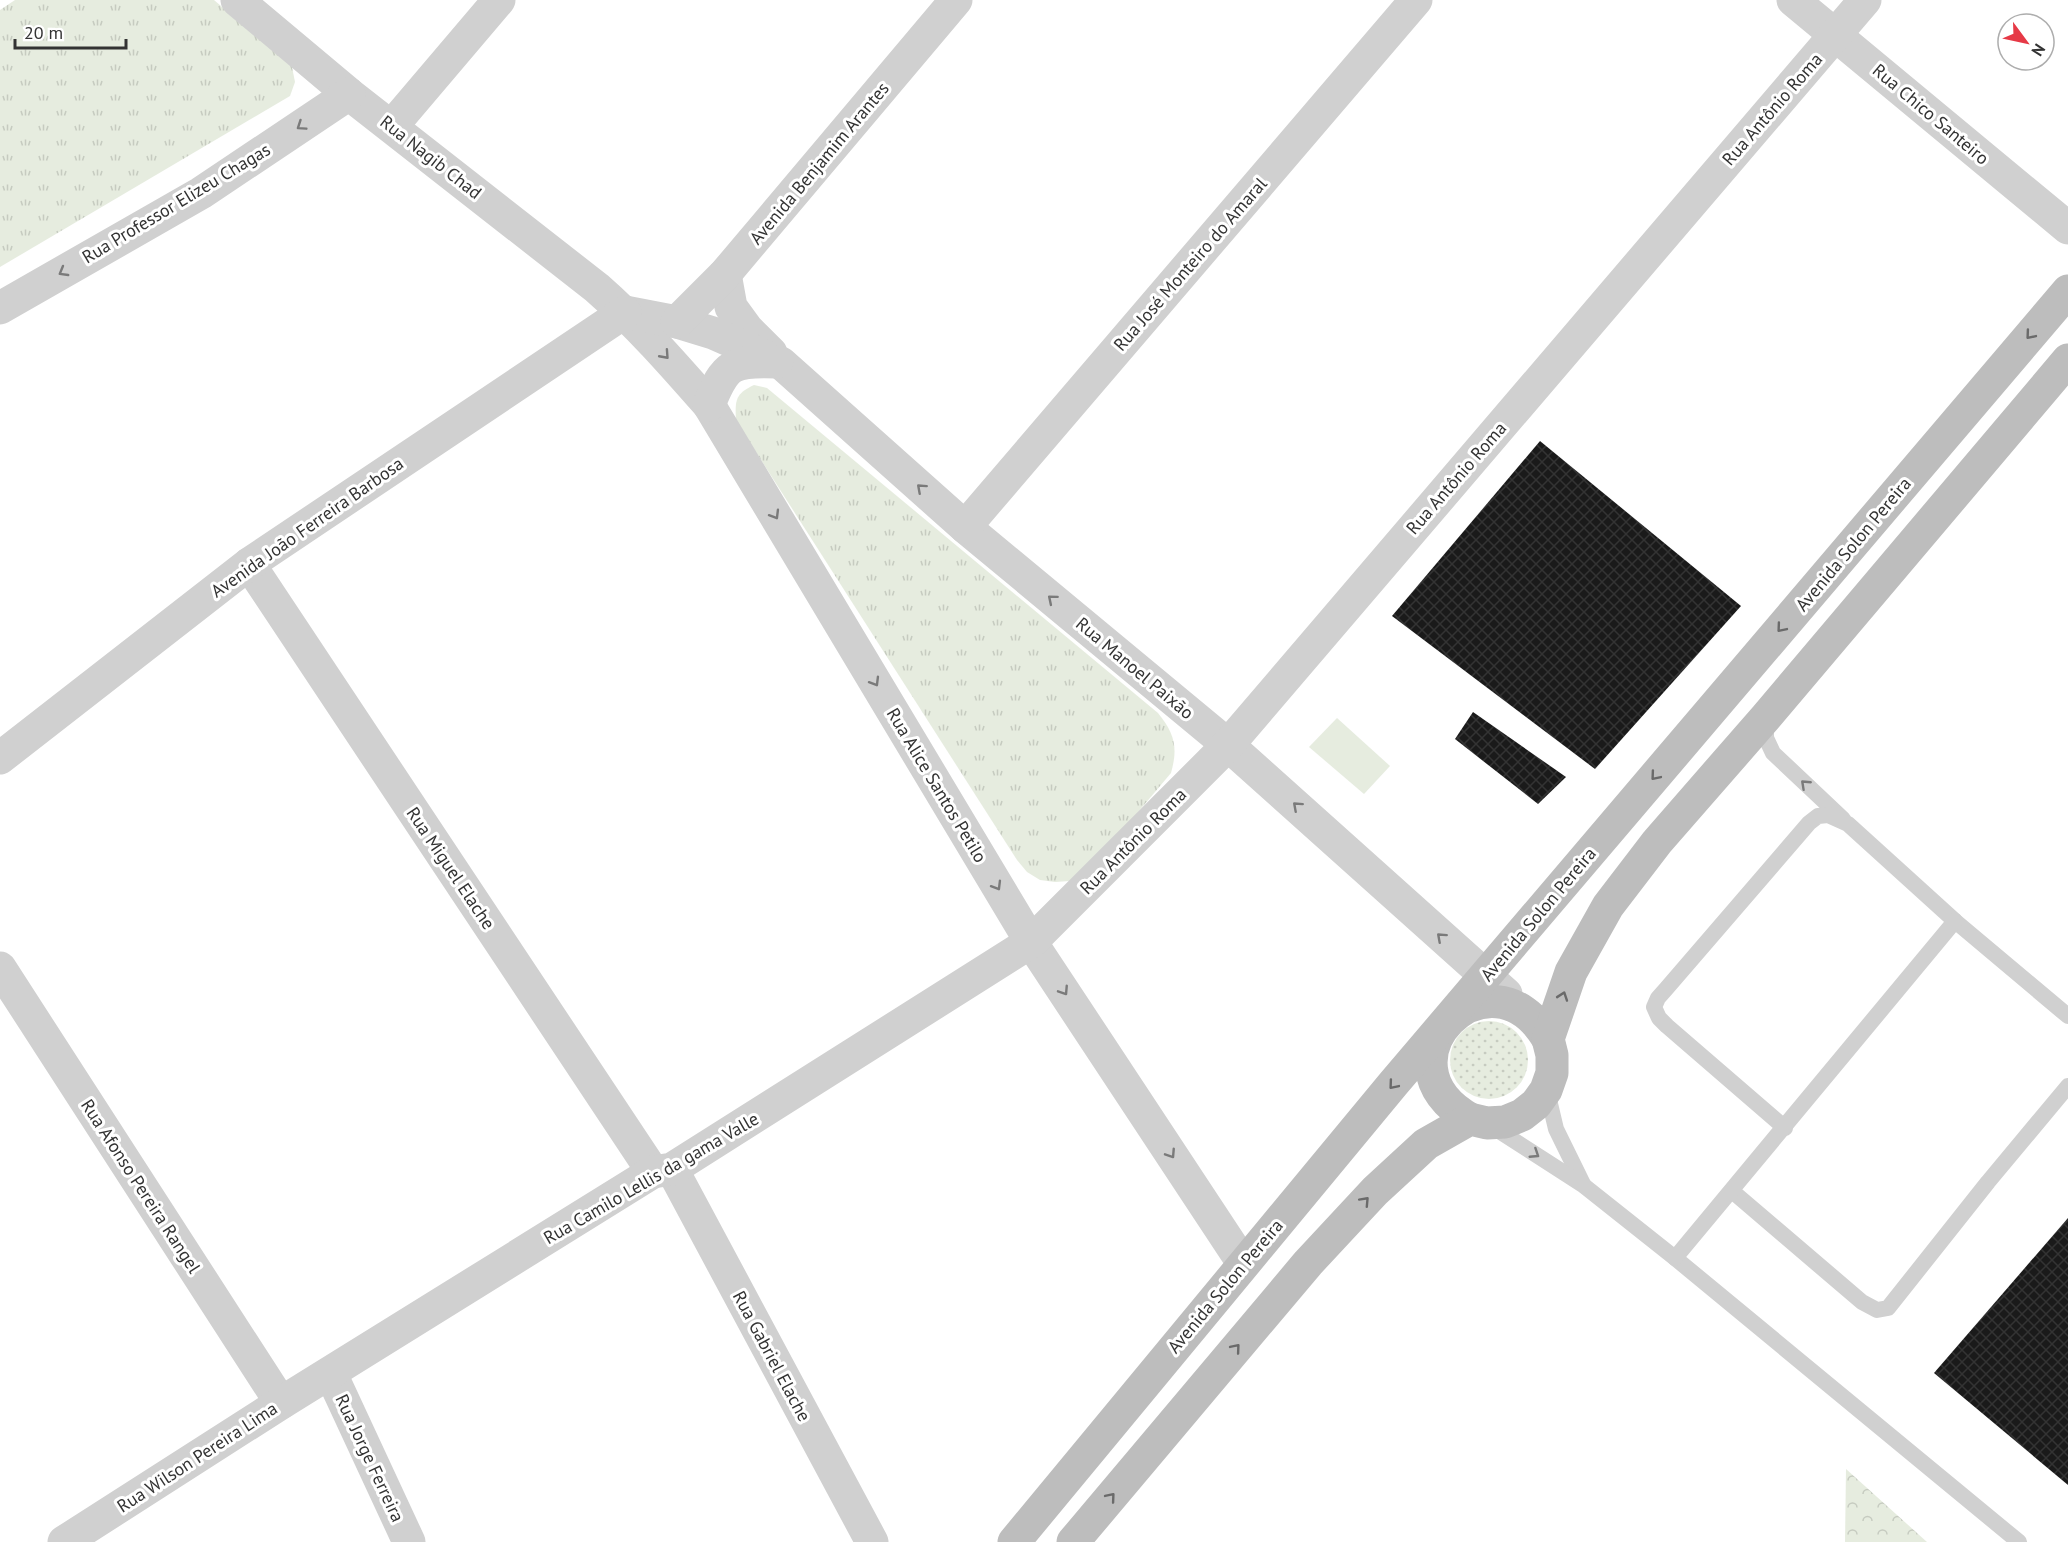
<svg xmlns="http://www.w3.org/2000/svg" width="2068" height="1542" font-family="'PT Sans',sans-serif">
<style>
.grass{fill:url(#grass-dots)}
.forest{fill:url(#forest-crowns)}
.park{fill:url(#park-tufts)}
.pitch{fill:#e6ecdf}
.building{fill:url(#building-cross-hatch)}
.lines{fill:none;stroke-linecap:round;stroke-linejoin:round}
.service{stroke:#d0d0d0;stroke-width:16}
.minor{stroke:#d0d0d0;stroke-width:33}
.secondary{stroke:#bdbdbd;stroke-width:33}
.oneway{stroke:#7a7a7a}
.oneway2{stroke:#6a6a6a}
.labels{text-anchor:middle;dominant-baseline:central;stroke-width:6;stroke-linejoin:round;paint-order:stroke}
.street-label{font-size:18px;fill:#333;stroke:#fff}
</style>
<defs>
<pattern id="grass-dots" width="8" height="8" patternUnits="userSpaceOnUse" patternTransform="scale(1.5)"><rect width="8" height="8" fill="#e6ecdf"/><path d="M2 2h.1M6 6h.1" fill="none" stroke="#c6cbc0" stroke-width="1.8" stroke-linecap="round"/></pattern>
<pattern id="forest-crowns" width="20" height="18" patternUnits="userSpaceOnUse" patternTransform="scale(1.5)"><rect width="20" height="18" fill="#e6ecdf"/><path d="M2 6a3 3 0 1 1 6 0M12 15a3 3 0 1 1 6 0" fill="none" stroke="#c6cbc0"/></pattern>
<pattern id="park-tufts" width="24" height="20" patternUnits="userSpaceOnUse" patternTransform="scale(1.5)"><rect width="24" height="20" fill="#e6ecdf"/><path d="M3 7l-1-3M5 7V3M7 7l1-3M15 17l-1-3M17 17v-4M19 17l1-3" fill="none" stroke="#c6cbc0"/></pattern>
<pattern id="building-cross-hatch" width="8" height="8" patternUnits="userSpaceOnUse" patternTransform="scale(1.5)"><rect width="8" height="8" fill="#1a1a1a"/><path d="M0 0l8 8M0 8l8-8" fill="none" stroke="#333"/></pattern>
</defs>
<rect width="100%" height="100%" fill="#fff"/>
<!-- grass -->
<circle class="grass" cx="1489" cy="1060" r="39"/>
<!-- forest -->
<path class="forest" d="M1846,1469L1927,1542H1845Z"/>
<!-- park -->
<g class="park">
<path d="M15,0H214L292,67L295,82L290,96L0,267V10Z"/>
<path d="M754,385L767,388L1158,713C1175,734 1178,748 1171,773L1090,869L1070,881L1055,882L1040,880L1027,872L1017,860L736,421C735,400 735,394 754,385Z"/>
</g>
<!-- pitch -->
<path class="pitch" d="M1337,718L1390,766L1364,794L1309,747Z"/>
<!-- building -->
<g class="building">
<path d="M1540,441L1741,606L1595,769L1392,616Z"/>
<path d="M1473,712L1566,777L1538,804L1455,739Z"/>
<path d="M2068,1218V1485L1934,1373Z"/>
</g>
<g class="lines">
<!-- service -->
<g class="service">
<path d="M1766,718V738L1773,753L1843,819"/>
<path d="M1547,1091L1556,1129L1583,1184"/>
<path d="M1493,1127L1583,1185L1675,1258L2019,1542"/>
<path d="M1785,1128L1667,1026L1659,1018L1654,1007L1658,998L1666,989L1809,823L1818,816L1828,815L1848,824L1955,921L2068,1016"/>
<path d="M1732,1191L1862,1302L1877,1310L1888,1308L1988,1182L2068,1086"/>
<path d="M1675,1258L1955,921"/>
</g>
<!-- minor -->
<g class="minor">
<path d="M237,0L349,94L597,288C638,324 673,364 709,405L1031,942L1243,1263"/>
<path d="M1793,0L2068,228"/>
<path d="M392,126L499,0"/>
<path d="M725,274L731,307L747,329L771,353"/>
<path d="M0,308L201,193L349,94"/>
<path d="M625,312L677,322L713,333L781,363L965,527L1228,745L1506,994"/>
<path d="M677,322L725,274L956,0"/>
<path d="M709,405C725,364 732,360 777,362"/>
<path d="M965,527L1416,0"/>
<path d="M249,564L653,1172"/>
<path d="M0,758L249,564L625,312"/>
<path d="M0,968L281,1403"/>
<path d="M672,1169L872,1542"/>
<path d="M331,1374L409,1542"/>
<path d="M64,1542L281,1403L653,1172L672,1169L1031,942L1228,745L1865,0"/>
</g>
<!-- secondary -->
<g class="secondary">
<path d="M1470,1119C1369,1062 1490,940 1548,1039"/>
<path d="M1014,1542L1393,1084L2068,291"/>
<path d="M1073,1542L1308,1263L1375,1191L1426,1144L1470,1119L1487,1123L1505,1122L1522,1115L1536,1104L1546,1090L1552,1073V1055L1548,1039L1571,972L1608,906L1657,842L1766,717L2068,360"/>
</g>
</g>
<!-- one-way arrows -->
<defs><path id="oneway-chevron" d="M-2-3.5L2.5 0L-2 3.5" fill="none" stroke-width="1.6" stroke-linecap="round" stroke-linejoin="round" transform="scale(1.5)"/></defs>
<g class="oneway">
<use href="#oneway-chevron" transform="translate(301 126) rotate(146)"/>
<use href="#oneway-chevron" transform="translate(63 272) rotate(150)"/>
<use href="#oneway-chevron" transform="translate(665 355) rotate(48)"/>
<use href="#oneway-chevron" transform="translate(921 488) rotate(-138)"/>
<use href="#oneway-chevron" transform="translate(775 515) rotate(59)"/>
<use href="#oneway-chevron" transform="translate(1052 599) rotate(-140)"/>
<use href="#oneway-chevron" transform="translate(875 682) rotate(59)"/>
<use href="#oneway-chevron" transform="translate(1805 784) rotate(-137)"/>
<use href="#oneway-chevron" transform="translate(1297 806) rotate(-138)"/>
<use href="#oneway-chevron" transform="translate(997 886) rotate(59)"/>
<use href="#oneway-chevron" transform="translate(1441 937) rotate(-138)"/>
<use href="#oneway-chevron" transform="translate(1064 991) rotate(57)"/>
<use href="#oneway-chevron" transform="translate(1171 1154) rotate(57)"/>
<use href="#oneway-chevron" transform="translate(1535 1154) rotate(33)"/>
</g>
<g class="oneway2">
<use href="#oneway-chevron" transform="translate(2030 335) rotate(130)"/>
<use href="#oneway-chevron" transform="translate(1781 628) rotate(130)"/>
<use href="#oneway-chevron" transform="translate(1655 776) rotate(130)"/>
<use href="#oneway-chevron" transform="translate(1563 996) rotate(-71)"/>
<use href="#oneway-chevron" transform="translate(1393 1085) rotate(130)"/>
<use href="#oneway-chevron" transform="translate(1365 1201) rotate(-47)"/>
<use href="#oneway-chevron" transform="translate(1236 1348) rotate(-50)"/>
<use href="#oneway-chevron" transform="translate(1111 1497) rotate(-50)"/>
</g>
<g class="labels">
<!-- street labels -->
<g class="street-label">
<text transform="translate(1772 109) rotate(-49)">Rua Antônio Roma</text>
<text transform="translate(1931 114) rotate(40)">Rua Chico Santeiro</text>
<text transform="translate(431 157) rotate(38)">Rua Nagib Chad</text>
<text transform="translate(819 163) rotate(-50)">Avenida Benjamim Arantes</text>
<text transform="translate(176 203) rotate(-31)">Rua Professor Elizeu Chagas</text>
<text transform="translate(1190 264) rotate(-49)">Rua José Monteiro do Amaral</text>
<text transform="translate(1456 478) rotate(-49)">Rua Antônio Roma</text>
<text transform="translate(307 527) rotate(-35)">Avenida João Ferreira Barbosa</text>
<text transform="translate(1853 544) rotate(-50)">Avenida Solon Pereira</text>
<text transform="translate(1135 668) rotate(40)">Rua Manoel Paixão</text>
<text transform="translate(937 785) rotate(59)">Rua Alice Santos Petilo</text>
<text transform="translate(1133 841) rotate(-45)">Rua Antônio Roma</text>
<text transform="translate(451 868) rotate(56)">Rua Miguel Elache</text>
<text transform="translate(1538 914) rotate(-50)">Avenida Solon Pereira</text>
<text transform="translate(651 1178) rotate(-30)">Rua Camilo Lellis da gama Valle</text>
<text transform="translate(141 1186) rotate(57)">Rua Afonso Pereira Rangel</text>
<text transform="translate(1225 1286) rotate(-50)">Avenida Solon Pereira</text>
<text transform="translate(772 1356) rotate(62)">Rua Gabriel Elache</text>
<text transform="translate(197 1457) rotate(-33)">Rua Wilson Pereira Lima</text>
<text transform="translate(370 1458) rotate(65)">Rua Jorge Ferreira</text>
</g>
</g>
<!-- north arrow -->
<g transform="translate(2026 42) rotate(123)"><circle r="28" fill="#ffffff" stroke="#adadad" stroke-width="1.5"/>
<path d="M0-4.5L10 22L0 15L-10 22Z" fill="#e63946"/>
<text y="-9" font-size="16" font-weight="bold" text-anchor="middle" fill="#333333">N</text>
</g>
<!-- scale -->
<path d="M15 39v9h111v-9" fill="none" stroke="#333333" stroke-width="3"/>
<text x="24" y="39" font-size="18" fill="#333333" stroke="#ffffff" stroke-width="4.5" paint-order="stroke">20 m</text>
</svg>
